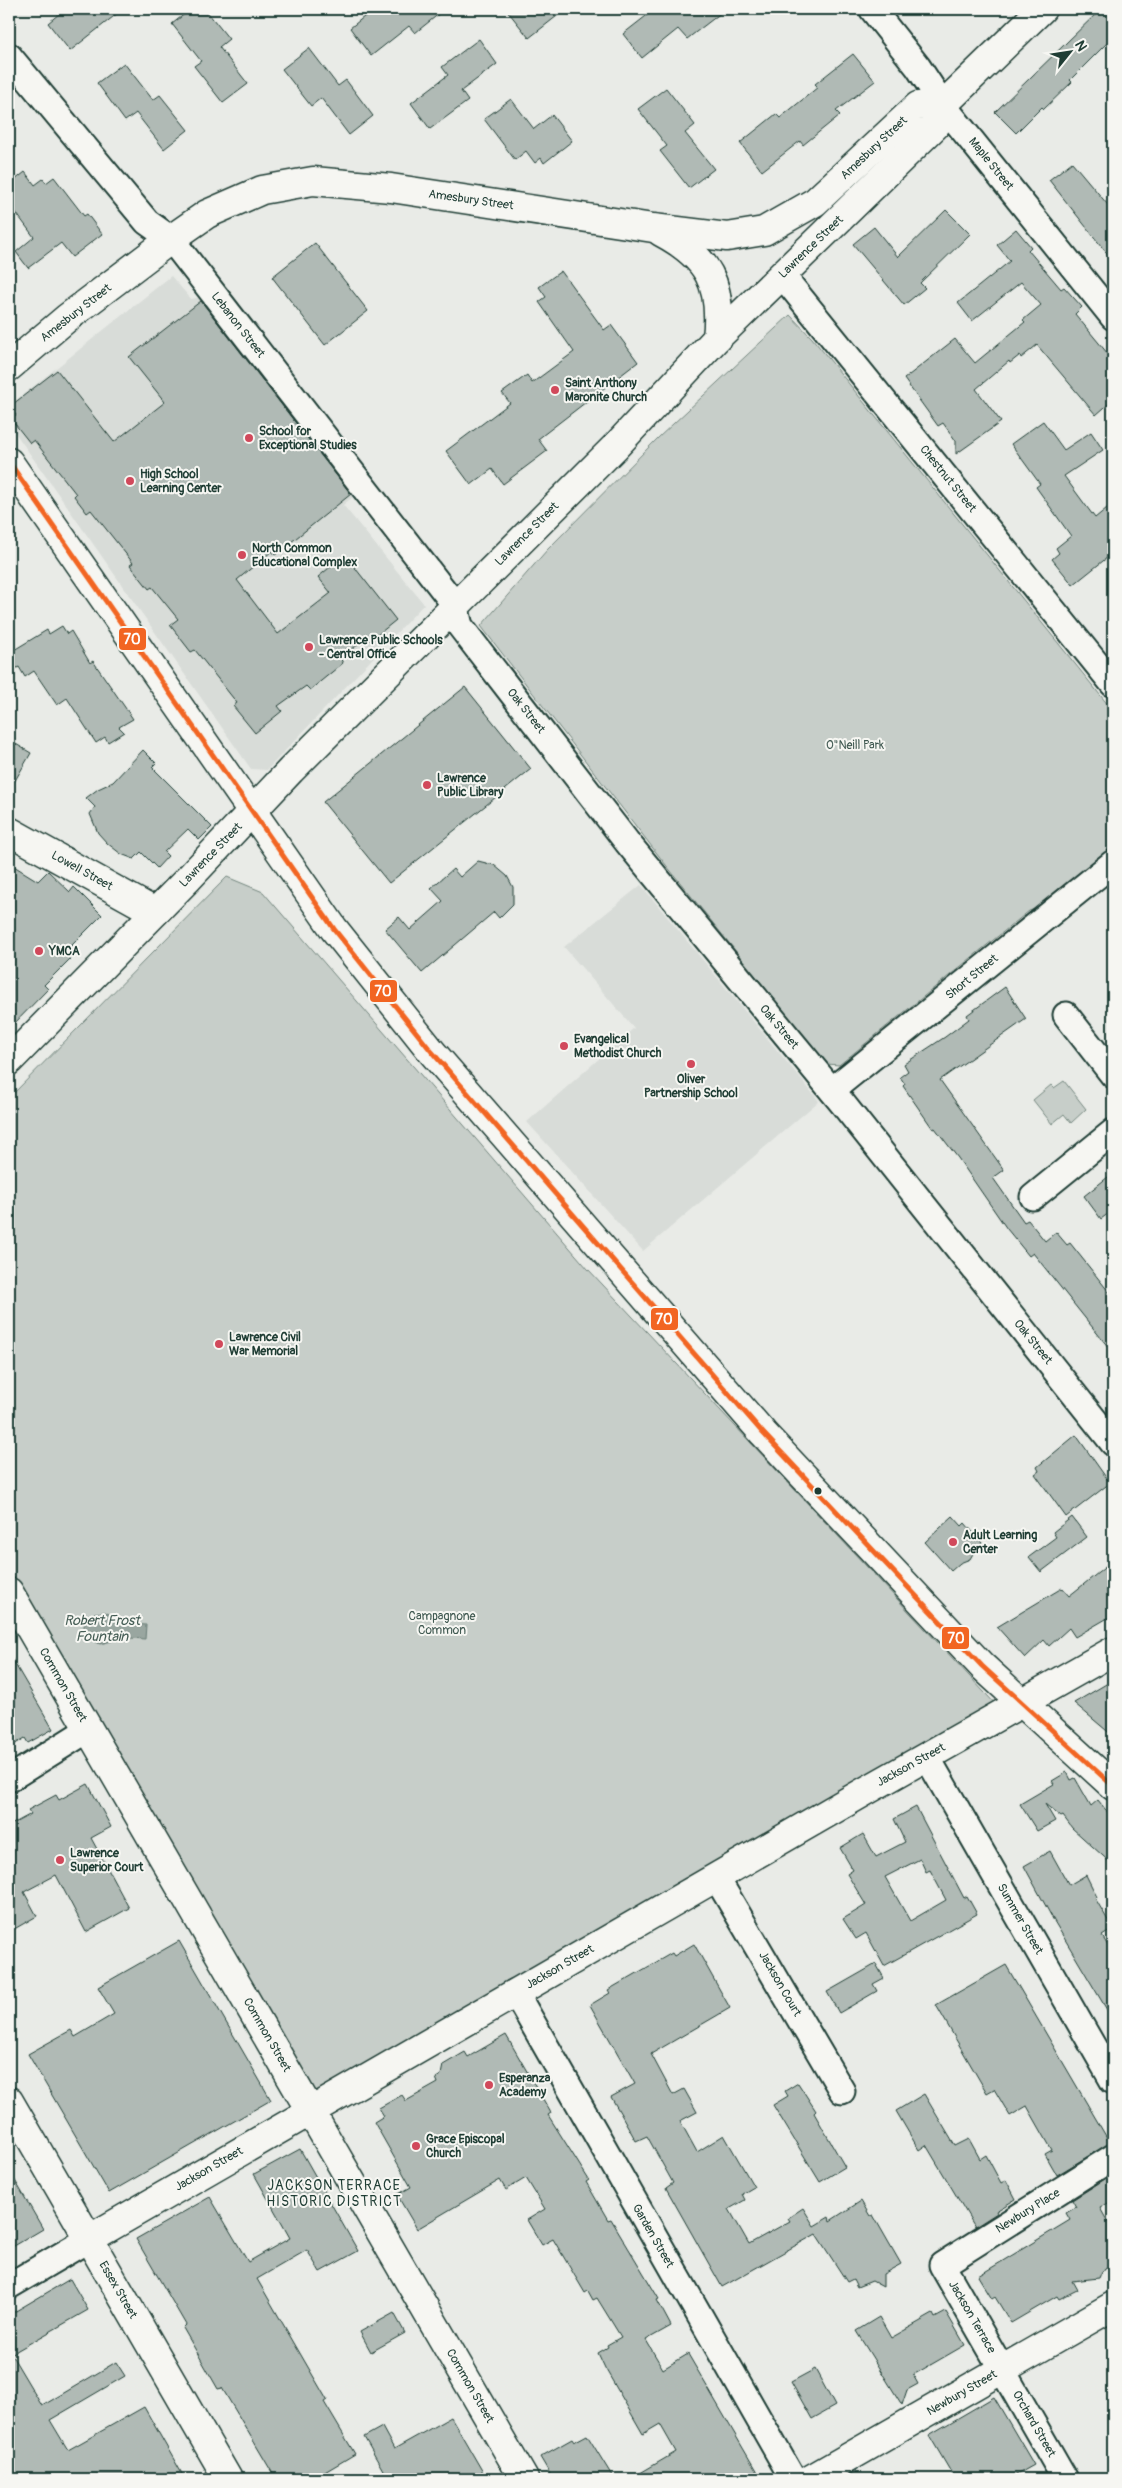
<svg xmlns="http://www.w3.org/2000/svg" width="1122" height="2488" font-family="Pangolin,sans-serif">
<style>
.built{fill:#d8dcd8}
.green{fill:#c7cec9;stroke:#73867e}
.water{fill:#99a6a0;stroke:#687c75}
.building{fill:#b0bab5;stroke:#1f3d34;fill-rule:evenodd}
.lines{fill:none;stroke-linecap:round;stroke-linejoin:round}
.street-casing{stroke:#1f3d34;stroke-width:29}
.secondary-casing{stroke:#1f3d34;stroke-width:31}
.street{stroke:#f6f6f2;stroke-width:25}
.secondary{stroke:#f6f6f2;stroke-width:28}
.bus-1-casing{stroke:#f6f6f2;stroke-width:9}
.bus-1{stroke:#f26522;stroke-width:5}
.poi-dot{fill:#d1495b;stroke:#f6f6f2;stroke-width:2}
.bus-dot{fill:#1f3d34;stroke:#f6f6f2;stroke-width:2}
.labels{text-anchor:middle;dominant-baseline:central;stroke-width:4;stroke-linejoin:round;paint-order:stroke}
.street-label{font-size:12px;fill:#1f3d34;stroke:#f6f6f2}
.poi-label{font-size:12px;font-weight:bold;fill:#1f3d34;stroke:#f6f6f2;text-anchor:start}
.park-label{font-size:12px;fill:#415a52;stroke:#f6f6f2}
.water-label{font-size:14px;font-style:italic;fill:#445c54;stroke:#f6f6f2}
.neighbourhood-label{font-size:14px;letter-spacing:1px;fill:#1f3d34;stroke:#f6f6f2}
.line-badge{stroke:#f6f6f2;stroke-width:2}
.badge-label{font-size:14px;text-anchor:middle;font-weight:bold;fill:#fff}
</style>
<rect width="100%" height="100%" fill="#e9ebe7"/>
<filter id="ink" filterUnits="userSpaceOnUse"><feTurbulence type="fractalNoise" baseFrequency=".02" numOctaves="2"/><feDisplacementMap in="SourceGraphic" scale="10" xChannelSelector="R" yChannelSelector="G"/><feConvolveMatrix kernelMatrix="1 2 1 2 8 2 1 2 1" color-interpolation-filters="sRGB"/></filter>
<g filter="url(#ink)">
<!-- built -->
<g class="built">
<path d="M171,276L191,299L209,296L360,491L343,505L424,604L267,770L251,769L9,424V406Z"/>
<path d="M641,885L819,1101L643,1251L527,1122L634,1028L564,947Z"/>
</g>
<!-- green -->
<g class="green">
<path d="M790,315L812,338L1113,711V847L1035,909L1029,911L839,1065L827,1064L666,865L481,626L547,550L659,437Z"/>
<path d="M227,877L263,892L588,1269L1000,1709L314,2094L9,1572V1098Z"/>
<path d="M1064,1081L1086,1109L1071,1123L1064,1114L1052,1124L1033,1100L1051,1085L1054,1088Z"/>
</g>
<!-- water -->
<path class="water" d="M105,1612L115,1617L118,1623L146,1625L145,1639L114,1637L112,1641L100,1644C88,1640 84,1634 84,1623L94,1613Z"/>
<!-- building -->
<g class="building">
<path d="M65,9H123L70,51L48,23Z"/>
<path d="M191,9H205L229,39L219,47L248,84L223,103L194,66L201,61L172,24Z"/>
<path d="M374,9H445L415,33L409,26L371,56L350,28Z"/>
<path d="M506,9H566L529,38Z"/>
<path d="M655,9H726L687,39L678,29L642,58L623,34Z"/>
<path d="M1101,9H1113V37L1070,80L1072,82L1044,109L1042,107L1016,133L995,112Z"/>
<path d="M479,39L497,64L461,91L468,101L430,129L411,103L448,75L442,67Z"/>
<path d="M309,48L338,86L346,80L373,116L349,135L321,98L311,106L282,69Z"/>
<path d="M853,54L875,81L836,111L840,115L803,145L800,141L762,171L740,143L776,114L780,118L818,87L815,84Z"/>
<path d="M124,63L153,100L160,95L188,130L164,149L136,113L125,121L97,83Z"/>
<path d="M666,88L695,125L685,133L714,169L689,188L660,151L667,146L638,109Z"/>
<path d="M511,99L534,129L552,115L572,141L544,163L541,158L535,163L526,151L515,160L484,119Z"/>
<path d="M1072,162L1113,211V261L1049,180Z"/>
<path d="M25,172L35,185L43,179L46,183L54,177L84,216L87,214L102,234L72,257L61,243L28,268L16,252L34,237L14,210L16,208L9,199V185Z"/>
<path d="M946,210L970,234L920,283L925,288L904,305L853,244L874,227L898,257Z"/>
<path d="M1016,229L1031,247L1028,250L1061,289L1064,287L1082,307L1075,314L1113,360V400L1096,415L1037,345L1021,358L1020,355L1010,363L1009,361L976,389L1001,422L956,454V441L943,423L938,426L904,379L955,339L975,363L1025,322L1023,320L1041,305L1021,282L972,321L958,303L1010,261L997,245Z"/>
<path d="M315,243L368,311L325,345L272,277Z"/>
<path d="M561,271L604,330L611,325L638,362L538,439L547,451L503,484L492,469L471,485L446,451L510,403L502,393L527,375L532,383L574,352L539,302L546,297L539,287Z"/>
<path d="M201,301L351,494L275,555L272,551L237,580L278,634L331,593L318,577L345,555L396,620L370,641L367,638L340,658L343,663L310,690L306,686L278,706L282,711L255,733L233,706L237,703L195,650L191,652L170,625L178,619L152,587L149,589L130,565L133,563L91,510L87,513L74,496L76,494L34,440L30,443L11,419L16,415L9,407L57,370L114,442L165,402L129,357Z"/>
<path d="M1043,421L1064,450L1091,432L1103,450L1064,476L1095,518L1113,503V553L1073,585L1052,559L1059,553L1056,548L1071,536L1036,487L1040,484L1011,444Z"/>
<path d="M62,626L67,634L71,631L90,663L93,661L133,719L119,727L124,732L108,742L105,737L96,743L67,698L57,705L34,671L25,677L19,667L15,669L9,660V653L47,630L49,634Z"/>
<path d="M465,687L531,769L389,883L323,802Z"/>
<path d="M9,740L31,753L9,791Z"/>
<path d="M143,750L156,763L152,767L212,827L199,840L188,829L164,852L168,856L157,868L141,852L134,859L121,854L107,843L98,833L90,814L95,807L86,798L98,789L113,782Z"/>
<path d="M478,861L494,865L507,876L513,887V904L499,918L494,912L422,973L385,929L399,917L410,930L443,901L431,888L453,869L460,877Z"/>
<path d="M9,863L38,881L48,871L70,892L74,887L102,915L68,949L74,955L44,985L48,989L9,1029Z"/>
<path d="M1005,987L1026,1019L940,1080L1004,1170L993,1178L1024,1222L1028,1220L1045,1241L1056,1232L1067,1245L1070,1243L1113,1297V1353L1033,1253L1029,1256L1007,1229L958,1158L935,1128L933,1129L903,1086L905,1084L900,1077L908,1071L904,1064L945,1037L969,1019L967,1015Z"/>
<path d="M1113,1173V1210L1101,1219L1084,1196Z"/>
<path d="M1076,1435L1110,1483L1066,1517L1035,1474L1039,1471L1037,1467Z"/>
<path d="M953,1516L962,1526L965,1523L982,1543L976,1548L970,1559L960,1563L951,1571L925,1542Z"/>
<path d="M1072,1517L1087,1537L1041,1572L1029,1557L1056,1537L1053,1532Z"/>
<path d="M1113,1561V1615L1075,1637L1069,1628L1049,1646L1044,1640L1025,1658L997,1627L1062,1588L1069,1596Z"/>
<path d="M9,1654L53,1729L28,1743L25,1738L9,1748Z"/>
<path d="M1113,1680V1736L1074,1703Z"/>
<path d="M1067,1772L1071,1780L1075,1778L1091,1806L1098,1800L1113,1819V1865L1072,1828L1063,1816L1061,1817L1045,1804L1055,1821L1037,1831L1020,1804L1054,1784L1052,1781Z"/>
<path d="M88,1784L111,1827L91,1838L129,1908L86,1932L56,1875L24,1892L37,1916L9,1932V1826L31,1814L28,1810L56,1795L59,1800Z"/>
<path d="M916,1807L964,1898L967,1896L977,1914L884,1966L866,1933L856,1939L843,1919L866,1905L847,1874L853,1870L840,1848L863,1834L876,1857L905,1842L894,1819ZM920,1859L926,1872L930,1870L946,1900L910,1921L885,1877Z"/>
<path d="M1050,1851L1069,1885L1086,1875L1097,1897L1095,1898L1113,1929L1102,1936L1113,1954V2020L1054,1921L1024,1866Z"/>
<path d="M179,1941L271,2100L109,2193L28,2054L71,2030L75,2037L114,2014L98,1987Z"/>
<path d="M694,1944L730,2008L651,2054L673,2095L684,2089L697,2112L680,2121L697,2152L724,2135L754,2187L742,2194L745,2200L729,2209L749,2244L790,2221L788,2218L803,2208L814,2226L829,2217L830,2221L861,2201L870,2216L873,2215L901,2264L883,2274V2287L872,2281L857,2287L853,2279L847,2282L816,2234L722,2287L666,2188L673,2183L647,2136L636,2141L622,2116L611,2097L635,2084L590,2005L610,1993L608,1990L672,1953L674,1956Z"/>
<path d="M876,1964L884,1978L873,1984L877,1991L839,2013L827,1992Z"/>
<path d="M1006,1965L1110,2143L1057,2175L1045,2154L1052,2150L1027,2106L1010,2116L994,2089L987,2093L936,2005Z"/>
<path d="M506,2035L551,2113L548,2115L589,2180L586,2182L608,2220L611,2219L659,2299L657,2300L671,2326L646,2340L663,2369L688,2354L761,2479H630L676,2452L660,2424L643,2434L605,2368L598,2353L608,2347L607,2345L621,2337L597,2298L593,2300L588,2291L585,2293L553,2239L542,2245L527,2220L545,2209L526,2178L506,2190L500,2180L417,2229L397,2195L411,2187L374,2122L384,2116L379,2108L402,2095L406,2101L438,2083L436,2078L441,2075L443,2065L465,2052L468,2057Z"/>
<path d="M798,2083L816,2111L814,2113L845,2167L820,2182L773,2105L788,2096L785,2091Z"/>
<path d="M924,2094L955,2146L969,2139L980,2159L986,2155L1001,2183L1006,2180L1016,2199L996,2211L997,2213L975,2227L926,2145L919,2150L896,2111Z"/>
<path d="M300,2149L358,2251L320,2272L307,2250L257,2279L327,2400L324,2402L355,2454L313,2479H276L222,2388L218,2389L183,2328L186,2325L136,2239L210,2197L248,2262L290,2238L254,2174Z"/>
<path d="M9,2170L43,2229L9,2249Z"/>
<path d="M1113,2174V2200L1100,2208L1113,2231V2264L1102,2271L1099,2278L1072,2281L1077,2290L1059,2299L1057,2296L1011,2323L995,2297L992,2299L978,2276L1070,2220L1066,2213L1076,2207L1072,2200Z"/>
<path d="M70,2279L88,2310L11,2354L42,2406L116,2362L125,2376L50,2420L68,2450L144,2407L185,2479H9V2315Z"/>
<path d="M946,2312L965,2345L913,2375L918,2384L907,2390L902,2405L856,2331L879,2317L891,2338L933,2314L935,2318Z"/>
<path d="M394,2313L405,2333L371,2352L360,2332Z"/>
<path d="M815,2369L835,2406L812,2419L791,2382Z"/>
<path d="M994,2397L1034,2465L1009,2479H955L929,2435Z"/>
<path d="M451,2417L484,2474L475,2479H388L364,2437L382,2427L394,2449Z"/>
<path d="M587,2435L614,2479H553L540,2457L572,2439L574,2442Z"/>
</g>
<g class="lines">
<defs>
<g id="street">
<path d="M872,9L918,67L943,105L1113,317"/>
<path d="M9,56L147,222L171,239L455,605L460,626L627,842L843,1104L1113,1443"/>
<path d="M782,275L1113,684"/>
<path d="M1066,1015L1113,1075"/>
<path d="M832,1090L1113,863"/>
<path d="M1033,1197L1113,1132"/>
<path d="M927,1757L1113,2081"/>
<path d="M9,1779L89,1729"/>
<path d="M716,1877L842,2091"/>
<path d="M515,1992L793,2479"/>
<path d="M9,2286L89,2239"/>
<path d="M1065,2479L942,2265L1113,2157"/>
</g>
<g id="secondary">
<path d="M661,232C708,257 723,284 717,338"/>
<path d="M9,367L67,318L171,239L207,214L262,190L313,181L391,188L653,228L727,237L764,231L815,202L918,106L943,105"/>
<path d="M9,462L334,929L432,1052L763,1433L982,1666L1113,1786"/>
<path d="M9,831L155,912"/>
<path d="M9,1061L188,879L291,770L616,446L717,338L936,125L943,105L1042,9"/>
<path d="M9,1592L524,2479"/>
<path d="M9,2101L228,2479"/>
<path d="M89,2239L864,1792L1113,1651"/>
<path d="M811,2479L1113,2306"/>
</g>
</defs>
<!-- street casing -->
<use href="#street" class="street-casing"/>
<!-- secondary casing -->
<use href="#secondary" class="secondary-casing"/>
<!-- street -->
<use href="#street" class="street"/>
<!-- secondary -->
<use href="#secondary" class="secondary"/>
<defs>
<path id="bus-1" d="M9,462L334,929L432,1052L763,1433L982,1666L1113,1786"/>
</defs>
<!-- bus-1 casing -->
<use href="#bus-1" class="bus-1-casing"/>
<!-- bus-1 -->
<use href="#bus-1" class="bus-1"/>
</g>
</g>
<!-- markers -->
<g class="poi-dot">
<circle cx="555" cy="390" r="5"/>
<circle cx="249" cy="438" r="5"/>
<circle cx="130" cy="481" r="5"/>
<circle cx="242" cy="555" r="5"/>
<circle cx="309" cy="647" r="5"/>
<circle cx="427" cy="785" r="5"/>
<circle cx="39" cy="951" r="5"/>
<circle cx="564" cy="1046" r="5"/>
<circle cx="691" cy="1064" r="5"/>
<circle cx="219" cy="1344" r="5"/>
<circle cx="953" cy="1542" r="5"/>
<circle cx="60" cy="1860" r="5"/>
<circle cx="489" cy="2085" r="5"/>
<circle cx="416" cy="2146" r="5"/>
</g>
<circle class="bus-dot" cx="818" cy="1491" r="4.5"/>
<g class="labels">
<!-- street labels -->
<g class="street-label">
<text transform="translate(874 148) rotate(-43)">Amesbury Street</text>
<text transform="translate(991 164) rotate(51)">Maple Street</text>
<text transform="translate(471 200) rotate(8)">Amesbury Street</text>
<text transform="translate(811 247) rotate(-44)">Lawrence Street</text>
<text transform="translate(76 313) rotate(-38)">Amesbury Street</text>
<text transform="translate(238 325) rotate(52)">Lebanon Street</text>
<text transform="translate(948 479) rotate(51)">Chestnut Street</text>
<text transform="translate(527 534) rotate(-45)">Lawrence Street</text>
<text transform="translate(526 711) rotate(52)">Oak Street</text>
<text transform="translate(211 855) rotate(-46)">Lawrence Street</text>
<text transform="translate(82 871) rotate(29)">Lowell Street</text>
<text transform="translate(972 977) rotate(-39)">Short Street</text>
<text transform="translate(779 1027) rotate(50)">Oak Street</text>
<text transform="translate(1033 1342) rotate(51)">Oak Street</text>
<text transform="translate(63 1685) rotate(60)">Common Street</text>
<text transform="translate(911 1765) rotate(-29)">Jackson Street</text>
<text transform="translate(1020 1919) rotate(60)">Summer Street</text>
<text transform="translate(560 1967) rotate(-30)">Jackson Street</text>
<text transform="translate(780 1984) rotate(60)">Jackson Court</text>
<text transform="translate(267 2035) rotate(60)">Common Street</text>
<text transform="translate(209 2169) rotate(-30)">Jackson Street</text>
<text transform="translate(1028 2211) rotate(-32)">Newbury Place</text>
<text transform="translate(653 2236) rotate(60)">Garden Street</text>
<text transform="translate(118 2290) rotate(60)">Essex Street</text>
<text transform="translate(972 2317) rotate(60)">Jackson Terrace</text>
<text transform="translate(470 2386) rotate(60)">Common Street</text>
<text transform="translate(962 2393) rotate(-30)">Newbury Street</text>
<text transform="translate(1034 2424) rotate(60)">Orchard Street</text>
</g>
<!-- poi labels -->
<g class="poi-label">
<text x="565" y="383">Saint Anthony<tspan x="565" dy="14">Maronite Church</tspan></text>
<text x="259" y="431">School for<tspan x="259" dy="14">Exceptional Studies</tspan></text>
<text x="140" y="474">High School<tspan x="140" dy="14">Learning Center</tspan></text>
<text x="252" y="548">North Common<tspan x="252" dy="14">Educational Complex</tspan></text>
<text x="319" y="640">Lawrence Public Schools<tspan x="319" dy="14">- Central Office</tspan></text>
<text x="437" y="778">Lawrence<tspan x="437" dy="14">Public Library</tspan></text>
<text x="49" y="951">YMCA</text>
<text x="574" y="1039">Evangelical<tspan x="574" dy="14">Methodist Church</tspan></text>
<text x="691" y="1079" text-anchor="middle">Oliver<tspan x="691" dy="14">Partnership School</tspan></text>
<text x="229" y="1337">Lawrence Civil<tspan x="229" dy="14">War Memorial</tspan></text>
<text x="963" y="1535">Adult Learning<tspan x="963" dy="14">Center</tspan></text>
<text x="70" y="1853">Lawrence<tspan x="70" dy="14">Superior Court</tspan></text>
<text x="499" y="2078">Esperanza<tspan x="499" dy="14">Academy</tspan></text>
<text x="426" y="2139">Grace Episcopal<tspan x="426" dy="14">Church</tspan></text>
</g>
<!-- park labels -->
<g class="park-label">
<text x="855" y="745">O"Neill Park</text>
<text x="442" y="1616">Campagnone<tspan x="442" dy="14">Common</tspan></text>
</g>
<!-- water labels -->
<g class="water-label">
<text x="102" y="1620">Robert Frost<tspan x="102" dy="16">Fountain</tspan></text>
</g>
<!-- neighbourhood labels -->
<g class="neighbourhood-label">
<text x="334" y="2185">JACKSON TERRACE<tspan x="334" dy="16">HISTORIC DISTRICT</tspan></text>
</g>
</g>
<g class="line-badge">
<rect x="118" y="627" width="29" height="24" rx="5" fill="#f26522"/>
<rect x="369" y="979" width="29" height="24" rx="5" fill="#f26522"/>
<rect x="650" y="1307" width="29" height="24" rx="5" fill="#f26522"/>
<rect x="941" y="1626" width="29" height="24" rx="5" fill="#f26522"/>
</g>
<g class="badge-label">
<text x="132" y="644">70</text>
<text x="383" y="996">70</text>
<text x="664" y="1324">70</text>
<text x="956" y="1643">70</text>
</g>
<!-- margin -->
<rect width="1122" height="2488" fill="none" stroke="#f6f6f2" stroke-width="30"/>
<rect x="15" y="15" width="1092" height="2458" fill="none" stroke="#1f3d34" stroke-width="2" filter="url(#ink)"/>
<!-- north arrow -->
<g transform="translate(1070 52) rotate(60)" stroke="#f6f6f2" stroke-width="4" paint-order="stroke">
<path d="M0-4L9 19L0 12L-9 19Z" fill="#1f3d34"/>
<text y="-8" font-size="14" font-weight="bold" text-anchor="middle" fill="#1f3d34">N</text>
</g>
</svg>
